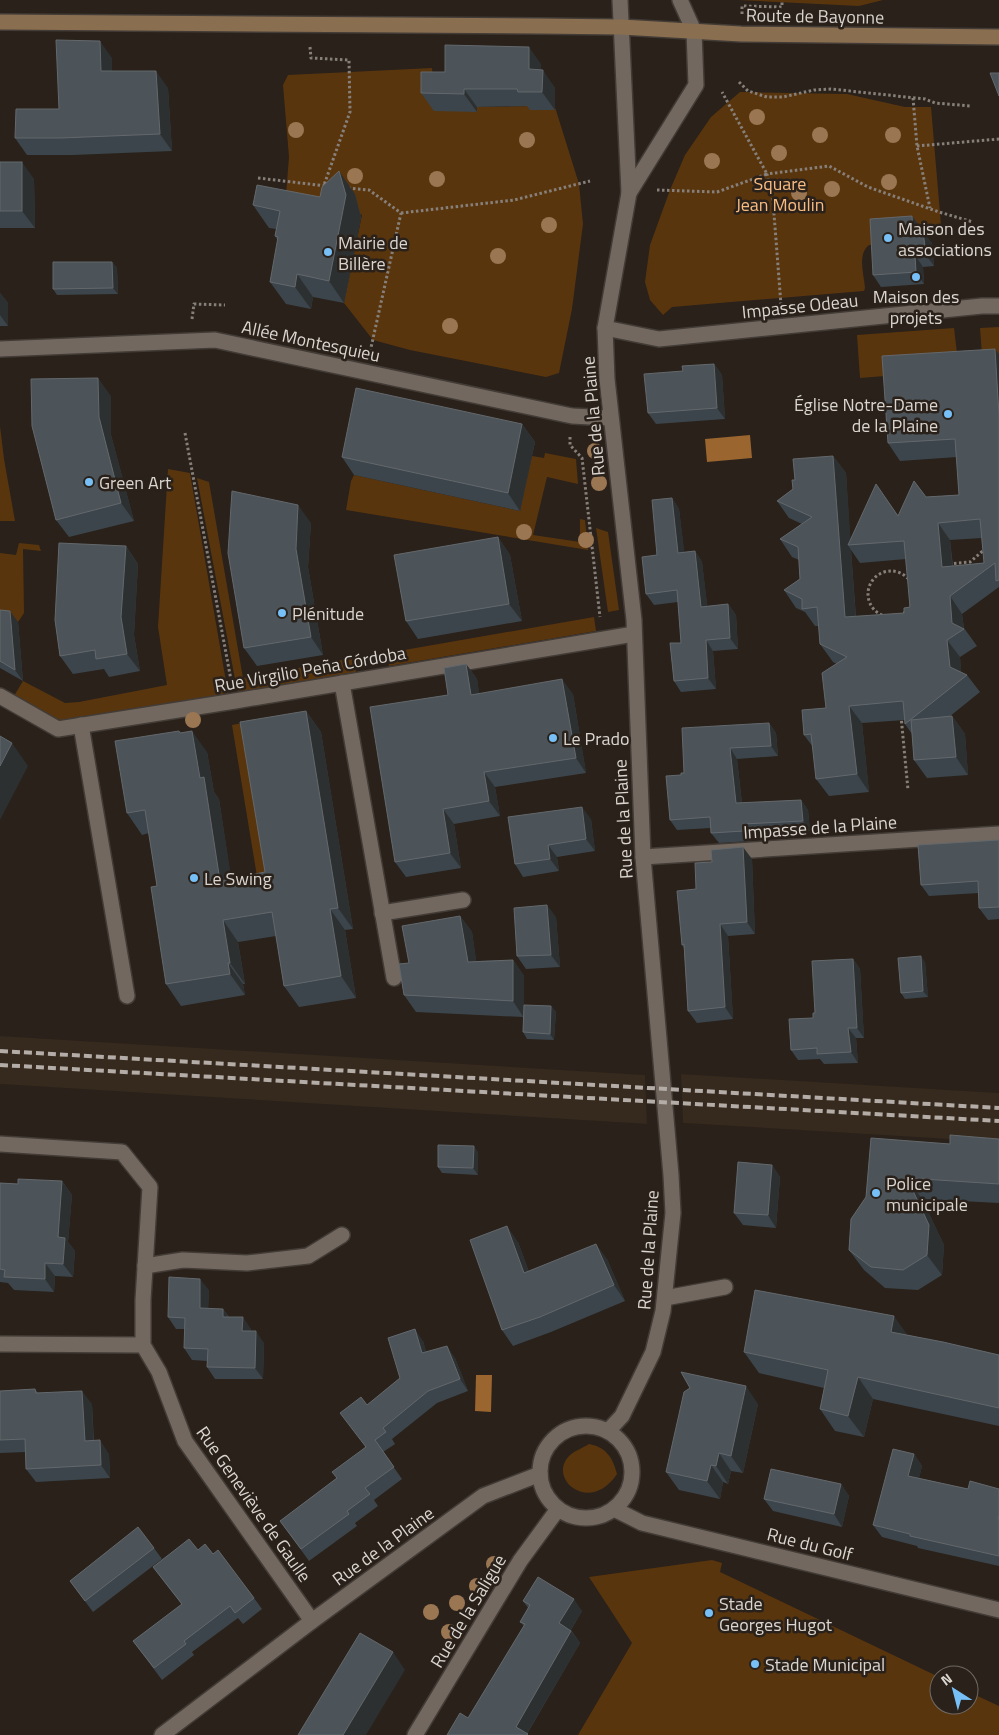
<svg xmlns="http://www.w3.org/2000/svg" width="999" height="1735" font-family="'Titillium Web',sans-serif">
<style>
.built{fill:#36291d}
.green{fill:#59350e}
.water{fill:#9a652e}
.lines{fill:none;stroke-linecap:round;stroke-linejoin:round}
.lane-casing{stroke:#423b36;stroke-width:18}
.street-casing{stroke:#423b36;stroke-width:18}
.secondary-casing{stroke:#423b36;stroke-width:18}
.path{stroke:#87807a;stroke-width:3;stroke-dasharray:2.5 2.5;stroke-linecap:butt}
.lane{stroke:#72685f;stroke-width:15}
.street{stroke:#72685f;stroke-width:15}
.secondary{stroke:#896e50;stroke-width:15}
.rail{stroke:#b3aca7;stroke-width:4;stroke-dasharray:8 4;stroke-linecap:butt}
.tree{fill:#9b7653}
.wall{fill:#3c454b;fill-rule:evenodd}
.shaded-wall{fill:#2d3031}
.building{fill:#4d5459;stroke:#63686c;fill-rule:evenodd}
.poi-dot{fill:#77c0f7;stroke:#29211a;stroke-width:2}
.labels{text-anchor:middle;dominant-baseline:central;stroke-width:5;stroke-linejoin:round;paint-order:stroke}
.street-label{font-size:18px;fill:#dbd5d0;stroke:#29211a}
.park-label{font-size:18px;fill:#f8bb81;stroke:#29211a}
.poi-label{font-size:18px;fill:#dbd5d0;stroke:#29211a;text-anchor:start}
</style>
<rect width="100%" height="100%" fill="#29211a"/>
<!-- built -->
<g class="built">
<path d="M0,1036L645,1075L647,1124L0,1084Z"/>
<path d="M681,1074L999,1093V1142L683,1123Z"/>
</g>
<!-- green -->
<g class="green">
<path d="M738,0H883L859,6Z"/>
<path d="M432,68L434,90L476,112L477,107L530,106L553,110L555,107L579,184L583,224L572,309L559,373L546,377L410,350L373,340L344,303L362,215L344,203L341,206L286,195L289,157L283,85L288,75Z"/>
<path d="M740,92L847,94L905,107H931L941,225L920,227L879,245H869C857,254 864,274 865,288L864,291L672,307L663,315L650,300L645,282L650,245L670,190L685,155L711,117Z"/>
<path d="M999,327V367L983,368L980,328Z"/>
<path d="M954,328L959,370L860,378L857,335Z"/>
<path d="M0,426L4,459L15,521H0Z"/>
<path d="M545,453L576,459L578,484L547,477L533,535L580,542V519L585,520L588,550L346,510L351,481L354,475L520,511L532,456L544,458Z"/>
<path d="M168,469L190,473L228,693L69,722L57,721L14,696L23,681L65,703L79,702L167,685L158,627Z"/>
<path d="M197,478L209,482L243,678L353,658L356,672L238,692L235,679Z"/>
<path d="M596,528L608,532L619,610L608,612Z"/>
<path d="M19,543L39,545L41,551L23,549L24,613L18,622L0,621V553L16,555Z"/>
<path d="M594,617L596,631L389,666L387,653Z"/>
<path d="M252,721L286,927L266,931L232,725Z"/>
<path d="M589,1444C606,1447 613,1458 617,1474C590,1515 547,1479 569,1456C574,1451 583,1448 589,1444Z"/>
<path d="M712,1560L722,1563L720,1572L939,1677V1705H969V1692L999,1706V1735H578L632,1643L589,1577Z"/>
</g>
<!-- water -->
<g class="water">
<path d="M750,435L752,458L707,462L705,439Z"/>
<path d="M476,1375H492L491,1412L475,1411Z"/>
</g>
<g class="lines">
<defs>
<g id="lane">
<path d="M342,683L394,978"/>
<path d="M81,725L127,996"/>
<path d="M382,913L463,900"/>
<path d="M665,1298L725,1287"/>
</g>
<g id="street">
<path d="M629,193L696,85L694,31L680,0"/>
<path d="M605,328L659,339L982,306H999"/>
<path d="M0,349L215,340L572,416L610,418"/>
<path d="M0,696L58,729L235,701L634,634"/>
<path d="M643,857L999,834"/>
<path d="M0,1144L122,1152L150,1187L143,1300V1345L159,1372L185,1441L312,1621"/>
<path d="M145,1266L183,1260L247,1263L308,1256L342,1235"/>
<path d="M0,1344L143,1345"/>
<circle cx="586" cy="1472" r="46"/>
<path d="M608,1431L622,1416L653,1352L663,1311L673,1213L671,1175L643,857L634,620L607,379L605,328L629,193L620,0"/>
<path d="M614,1509L642,1523L999,1610"/>
<path d="M162,1735L312,1621L483,1496L540,1474"/>
<path d="M415,1735L520,1561L558,1509"/>
</g>
<path id="secondary" d="M0,22L539,26L621,27L741,34L999,37"/>
</defs>
<!-- lane casing -->
<use href="#lane" class="lane-casing"/>
<!-- street casing -->
<use href="#street" class="street-casing"/>
<!-- secondary casing -->
<use href="#secondary" class="secondary-casing"/>
<!-- path -->
<g class="path">
<path d="M742,14V6L782,7V0"/>
<path d="M310,47L311,58L349,60L350,112L324,185"/>
<path d="M739,82L748,91L767,97H783L814,90L831,89L925,99L935,103L971,106"/>
<path d="M913,98L917,146L930,208"/>
<path d="M917,146L999,139"/>
<path d="M258,178L326,186"/>
<path d="M348,188L369,190L401,213L370,352"/>
<path d="M657,190L717,192L767,174L722,92"/>
<path d="M401,213L514,200L590,181"/>
<path d="M781,305L773,201L767,174L829,166L868,187L939,212L973,222"/>
<path d="M192,319L194,304L225,305"/>
<path d="M185,433L231,680"/>
<path d="M570,437V445L582,458L600,617"/>
<path d="M949,564L970,562L985,549"/>
<circle cx="891" cy="594" r="23"/>
<path d="M901,716L908,790"/>
</g>
<!-- lane -->
<use href="#lane" class="lane"/>
<!-- street -->
<use href="#street" class="street"/>
<!-- secondary -->
<use href="#secondary" class="secondary"/>
<!-- rail -->
<g class="rail">
<path d="M0,1051L999,1108"/>
<path d="M0,1065L999,1121"/>
</g>
</g>
<!-- trees -->
<g class="tree">
<circle cx="757" cy="117" r="8"/>
<circle cx="296" cy="130" r="8"/>
<circle cx="820" cy="135" r="8"/>
<circle cx="893" cy="135" r="8"/>
<circle cx="527" cy="140" r="8"/>
<circle cx="779" cy="153" r="8"/>
<circle cx="712" cy="161" r="8"/>
<circle cx="355" cy="176" r="8"/>
<circle cx="437" cy="179" r="8"/>
<circle cx="889" cy="182" r="8"/>
<circle cx="832" cy="189" r="8"/>
<circle cx="799" cy="193" r="8"/>
<circle cx="549" cy="225" r="8"/>
<circle cx="498" cy="256" r="8"/>
<circle cx="450" cy="326" r="8"/>
<circle cx="595" cy="451" r="8"/>
<circle cx="599" cy="483" r="8"/>
<circle cx="524" cy="532" r="8"/>
<circle cx="586" cy="540" r="8"/>
<circle cx="193" cy="720" r="8"/>
<circle cx="494" cy="1564" r="8"/>
<circle cx="477" cy="1586" r="8"/>
<circle cx="457" cy="1603" r="8"/>
<circle cx="431" cy="1612" r="8"/>
<circle cx="449" cy="1632" r="8"/>
</g>
<!-- wall -->
<g class="wall">
<path d="M112,58V71L168,88L172,151L73,155H27L15,138L59,109Z"/>
<path d="M541,64V70L555,88V110H530L527,106L477,107V112L434,111L421,93L445,72Z"/>
<path d="M0,162L34,179L35,228H0Z"/>
<path d="M355,194L361,217L344,303L313,297L311,309L286,304L270,282L278,241L275,236L276,229L269,228L253,205Z"/>
<path d="M912,216L920,227V232L932,243L934,266L923,267L924,284L881,287L873,275Z"/>
<path d="M112,262L117,268L118,294L57,295L53,289Z"/>
<path d="M0,293L8,303V326H0Z"/>
<path d="M999,354V587L962,614L964,628L977,646L960,657L961,672L967,675L980,692L949,717L952,716L965,734L968,775L927,778L914,760L912,734L905,724V720L862,723L869,792L829,796L816,779L813,747L804,735L826,708L837,664L833,662L820,644L819,626H815L805,612L796,608L784,590L800,579L799,560L792,557L780,539L802,524L789,518L777,501L793,489L795,480L833,456L846,473L850,539L898,515L926,497L959,495L957,457L900,461L888,443ZM982,538L984,563L953,566L950,540ZM851,550L860,563L906,559L910,607L904,613L856,617Z"/>
<path d="M714,364L722,375L725,419L656,424L648,413L683,371Z"/>
<path d="M111,396V435L134,521L69,537L56,520Z"/>
<path d="M522,424L535,442L520,511L354,475L342,457Z"/>
<path d="M672,498L679,509L684,552L695,551L702,562L707,606L728,604L736,615L738,649L713,651L716,689L681,692L674,681L681,643L678,602L654,605L646,594L657,555Z"/>
<path d="M311,523L308,567L323,655L257,666L244,648Z"/>
<path d="M498,537L510,555L522,621L418,639L406,621Z"/>
<path d="M126,546L138,564L134,635L140,671L109,677L104,669L73,674L60,656Z"/>
<path d="M0,610L18,622L23,681L0,668Z"/>
<path d="M466,664L477,679L479,694H573L586,773L495,787L500,816L454,824L461,868L406,877L395,862L448,695Z"/>
<path d="M306,711L321,732L353,929L345,930L356,998L299,1007L284,986L276,936L238,942L245,984H243L245,995L181,1006L166,984L157,886L149,833L142,835L127,813L181,733L207,752L214,792L219,799L231,879L265,872Z"/>
<path d="M769,723L776,733L778,756L737,759L742,803L801,800L808,810L810,831L750,834L751,841L719,843L711,833V828L677,830L670,820L681,775Z"/>
<path d="M591,819L595,851L557,857L559,871L523,877L515,864Z"/>
<path d="M999,840V919L988,920L979,908V893L929,896L921,885Z"/>
<path d="M752,859L755,934L728,936L733,1019L697,1023L688,1011L684,948L682,945L696,889Z"/>
<path d="M460,916L472,932L476,961L513,960L524,976V1005L551,1006L556,1012L554,1040L527,1039L523,1032V1017L416,1012L404,995L409,963Z"/>
<path d="M556,917L560,967L526,969L517,956Z"/>
<path d="M853,959L860,969L864,1038H856L858,1063L824,1064L820,1059L798,1060L791,1050L813,1018L815,1013Z"/>
<path d="M925,962L928,997L905,999L901,993Z"/>
<path d="M999,1139V1203L922,1199L944,1245L942,1275L918,1290L885,1288L864,1270L849,1250L851,1219L950,1144Z"/>
<path d="M478,1152V1175L442,1173L438,1167Z"/>
<path d="M772,1165L780,1177L776,1228L743,1225L734,1213Z"/>
<path d="M62,1181L72,1195L68,1242L75,1251L73,1277L55,1276L54,1292L14,1290L8,1283L0,1282V1183L18,1184Z"/>
<path d="M518,1242L529,1272L607,1259L625,1301L551,1332L513,1346L502,1330Z"/>
<path d="M209,1290L208,1309H223L229,1317L251,1329V1331L264,1343L263,1379H215L207,1367V1361L192,1360L184,1348L185,1329H176L168,1317Z"/>
<path d="M908,1335L999,1355V1426L873,1399L864,1437L835,1431L820,1409L824,1388L759,1373L744,1352Z"/>
<path d="M423,1341L426,1352L455,1358L468,1391L437,1403L392,1439L395,1444L383,1452L402,1479L374,1500L378,1506L355,1523L357,1526L309,1561L280,1521L337,1478L365,1447L367,1405L400,1378Z"/>
<path d="M35,1389L38,1393L92,1404L94,1441L109,1454L110,1478L36,1482L26,1469V1452L0,1453V1391Z"/>
<path d="M758,1404L743,1473L731,1471L728,1484L723,1482L720,1499L679,1490L666,1472Z"/>
<path d="M914,1454L922,1466L919,1478L968,1489H999V1566L918,1548L917,1546L882,1537L873,1525Z"/>
<path d="M841,1484L849,1496L842,1527L773,1511L764,1499Z"/>
<path d="M154,1548L162,1559L93,1612L70,1581Z"/>
<path d="M198,1550L213,1554L254,1598L262,1609L243,1624L238,1618L192,1652L194,1655L162,1680L133,1641L182,1605L153,1567Z"/>
<path d="M523,1601L582,1611L571,1630L580,1643L527,1734L528,1735H447L468,1718L524,1626L520,1622L528,1608Z"/>
</g>
<!-- shaded-wall -->
<g class="shaded-wall">
<path d="M100,41L112,58V87L101,71Z"/>
<path d="M529,47L541,64V87L529,69Z"/>
<path d="M543,70L555,88V110L542,92Z"/>
<path d="M156,71L168,88L172,151L160,134Z"/>
<path d="M464,89L477,107V112L464,94Z"/>
<path d="M22,162L34,179L35,228L22,211Z"/>
<path d="M339,171L355,194L361,217L344,303L329,281Z"/>
<path d="M912,216L920,227L921,244L913,232Z"/>
<path d="M923,231L932,243L934,266L926,255Z"/>
<path d="M915,255L923,267L924,284L916,272Z"/>
<path d="M112,262L117,268L118,294L113,288Z"/>
<path d="M297,274L313,297L311,309L295,287Z"/>
<path d="M0,293L8,303V326L0,315Z"/>
<path d="M995,349L999,354V415Z"/>
<path d="M714,364L722,375L725,419L717,408Z"/>
<path d="M98,378L111,396V435L134,521L121,503L99,417Z"/>
<path d="M522,424L535,442L520,511L508,493Z"/>
<path d="M833,456L846,473L851,545H848L851,550L857,635L845,617Z"/>
<path d="M672,498L679,509L686,564L678,553Z"/>
<path d="M298,505L311,523L308,567L323,655L311,637L296,549Z"/>
<path d="M938,523L950,540L954,585L942,567Z"/>
<path d="M498,537L510,555L522,621L509,604Z"/>
<path d="M126,546L138,564L134,635L140,671L127,654L121,617Z"/>
<path d="M695,551L702,562L709,618L701,607Z"/>
<path d="M950,596L962,614L964,629L952,623Z"/>
<path d="M728,604L736,615L738,649L730,638Z"/>
<path d="M10,611L18,622L23,681L15,670Z"/>
<path d="M706,640L713,651L716,689L708,678Z"/>
<path d="M947,640L960,657L962,679L950,667Z"/>
<path d="M466,664L477,679L482,710L471,695Z"/>
<path d="M562,679L573,694L586,773L576,758Z"/>
<path d="M849,706L862,723L869,792L857,774Z"/>
<path d="M306,711L321,732L353,929L338,908Z"/>
<path d="M952,716L965,734L968,775L956,757Z"/>
<path d="M769,723L776,733L778,756L771,746Z"/>
<path d="M192,731L207,752L214,792L219,799L235,902L220,881L200,778Z"/>
<path d="M12,743L28,766L0,820V766Z"/>
<path d="M730,748L737,759L743,813L736,803Z"/>
<path d="M484,772L495,787L500,816L489,801Z"/>
<path d="M801,800L808,810L810,831L803,821Z"/>
<path d="M582,807L591,819L595,851L586,839Z"/>
<path d="M443,809L454,824L461,868L450,853Z"/>
<path d="M743,824L750,834L751,841L744,831Z"/>
<path d="M548,845L557,857L559,871L550,859Z"/>
<path d="M743,847L752,859L755,934L747,922Z"/>
<path d="M547,905L556,917L560,967L551,955Z"/>
<path d="M330,909L345,930L356,998L341,976Z"/>
<path d="M460,916L472,932L479,978L468,962Z"/>
<path d="M223,920L238,942L245,984L230,963Z"/>
<path d="M720,924L728,936L733,1019L725,1007Z"/>
<path d="M921,956L925,962L928,997L923,991Z"/>
<path d="M853,959L860,969L864,1038L857,1028Z"/>
<path d="M513,960L524,976V1018L513,1001Z"/>
<path d="M228,963L243,984L245,995L230,974Z"/>
<path d="M551,1006L556,1012L554,1040L550,1034Z"/>
<path d="M848,1028L856,1038L858,1063L851,1052Z"/>
<path d="M474,1146L478,1152V1175L473,1168Z"/>
<path d="M772,1165L780,1177L776,1228L768,1215Z"/>
<path d="M907,1178L922,1199L944,1245L942,1275L927,1255Z"/>
<path d="M62,1181L72,1195L68,1242L75,1251L73,1277L63,1264L58,1237Z"/>
<path d="M507,1226L518,1242L535,1289L524,1273Z"/>
<path d="M596,1244L607,1259L625,1301L614,1285Z"/>
<path d="M45,1263L55,1276L54,1292L45,1279Z"/>
<path d="M200,1279L209,1290L208,1320L200,1308Z"/>
<path d="M223,1309L231,1321L223,1317Z"/>
<path d="M894,1316L909,1337L891,1332Z"/>
<path d="M243,1317L251,1329V1342L242,1331Z"/>
<path d="M415,1329L423,1341L430,1365L422,1353Z"/>
<path d="M256,1331L264,1343L263,1379L255,1368Z"/>
<path d="M447,1346L455,1358L468,1391L460,1379Z"/>
<path d="M858,1377L873,1399L864,1437L848,1416Z"/>
<path d="M746,1386L758,1404L743,1473L731,1456Z"/>
<path d="M82,1391L92,1404L94,1455L85,1441Z"/>
<path d="M100,1440L109,1454L110,1478L101,1465Z"/>
<path d="M719,1453L731,1471L728,1484L716,1466Z"/>
<path d="M914,1454L922,1466L917,1487L908,1476Z"/>
<path d="M711,1465L723,1482L720,1499L707,1481Z"/>
<path d="M841,1484L849,1496L842,1527L834,1514Z"/>
<path d="M574,1599L582,1611L567,1636L559,1623Z"/>
<path d="M571,1631L580,1643L526,1735L516,1727Z"/>
<path d="M393,1652L405,1670L366,1735H343Z"/>
</g>
<!-- building -->
<g class="building">
<path d="M56,40L100,41L101,71H156L160,134L61,138H15L16,109H59Z"/>
<path d="M445,45L529,47V69L543,70L542,92H518L517,89H464V94L421,93V72H445Z"/>
<path d="M990,73H999V96Z"/>
<rect x="0" y="162" width="22" height="49"/>
<path d="M339,171L346,195L329,281L297,274L295,287L270,282L278,237L275,236L280,211L253,205L257,185L320,197L322,187Z"/>
<path d="M912,216L913,232L923,231L926,255H915L916,272L873,275L870,219Z"/>
<path d="M53,262H112L113,288L53,289Z"/>
<path d="M995,349L999,415V580L996,581L995,563L950,596L952,623L964,629L947,640L950,667L967,675L905,724L903,701L849,706L857,774L816,779L811,734L804,735L802,710L826,708L822,673L847,657L820,644L817,607L802,609V599L784,590L800,579L798,547L780,539L812,517L777,501L793,489L792,480H795L793,459L833,456L845,617L904,613V608L910,607L904,541L848,545L876,484L898,516L914,481L926,497L959,495L955,439L888,443L882,356ZM980,519L984,563L942,567L938,523Z"/>
<path d="M714,364L717,408L648,413L644,374L683,371L682,366Z"/>
<path d="M98,378L99,417L121,503L56,520L32,426L31,379Z"/>
<path d="M356,388L522,424L508,493L342,457Z"/>
<path d="M232,491L298,505L296,549L311,637L244,648L228,553Z"/>
<path d="M672,498L678,553L695,551L701,607L728,604L730,638L706,640L708,678L674,681L670,643H681L677,590L646,594L642,557L657,555L652,500Z"/>
<path d="M498,537L509,604L406,621L394,555Z"/>
<path d="M59,543L126,546L121,617L127,654L96,659L95,650L60,656L55,620Z"/>
<path d="M0,610L10,611L15,670L0,661Z"/>
<path d="M466,664L471,695L562,679L576,758L484,772L489,801L443,809L450,853L395,862L370,707L448,695L444,668Z"/>
<path d="M306,711L338,908L330,909L341,976L284,986L272,912L223,920L230,963H228L230,974L166,984L151,887L157,886L145,810L127,813L115,741L179,731L180,733L192,731L200,778L204,777L220,881L265,872L240,722Z"/>
<path d="M952,716L956,757L914,760L911,720Z"/>
<path d="M769,723L771,746L730,748L736,803L801,800L803,821L743,824L744,831L711,833L710,817L670,820L666,776L681,775V773H684L682,728Z"/>
<path d="M0,736L12,743L0,766Z"/>
<path d="M582,807L586,839L548,845L550,859L515,864L508,817Z"/>
<path d="M999,840V907L979,908L978,881L921,885L918,845Z"/>
<path d="M743,847L747,922L720,924L725,1007L688,1011L684,944L682,945L677,891L696,889L695,863L712,862L711,850Z"/>
<path d="M547,905L551,955L517,956L514,908Z"/>
<path d="M460,916L468,962L513,960V1001L404,995L399,964L409,963L402,926Z"/>
<path d="M921,956L923,991L901,993L898,958Z"/>
<path d="M853,959L857,1028H848L851,1052L817,1054V1048L791,1050L789,1019L813,1018V1013H815L812,961Z"/>
<path d="M524,1005L551,1006L550,1034L523,1032Z"/>
<path d="M950,1135L999,1139V1184L907,1178L929,1225L927,1255L903,1270L871,1267L849,1250L851,1219L866,1197L871,1138L950,1144Z"/>
<path d="M438,1145L474,1146L473,1168L438,1167Z"/>
<path d="M738,1162L772,1165L768,1215L734,1213Z"/>
<path d="M18,1179L62,1181L58,1237L65,1238L63,1264L45,1263V1279L4,1277L5,1270L0,1269V1183L18,1184Z"/>
<path d="M507,1226L524,1273L596,1244L614,1285L540,1317L502,1330L470,1240Z"/>
<path d="M169,1277L200,1279V1308L223,1309V1317H243L242,1331H256L255,1368L207,1367L208,1349L184,1348L185,1318L168,1317Z"/>
<path d="M755,1290L894,1316L891,1332L943,1342L999,1355V1408L858,1377L848,1416L820,1409L828,1370L744,1352Z"/>
<path d="M415,1329L422,1353L447,1346L460,1379L428,1391L383,1428L386,1432L375,1440L394,1467L365,1488L370,1494L347,1511L349,1514L301,1549L280,1521L337,1478L332,1472L366,1447L340,1413L361,1397L367,1405L400,1378L388,1338Z"/>
<path d="M681,1372L746,1386L731,1456L719,1453L716,1466L711,1465L707,1481L666,1472L684,1392L690,1388Z"/>
<path d="M35,1389L36,1393L82,1391L85,1441L100,1440L101,1465L26,1469L25,1439L0,1440V1391Z"/>
<path d="M893,1449L914,1454L908,1476L968,1489L970,1481L999,1489V1515L998,1519H999V1556L910,1536V1534L873,1525Z"/>
<path d="M771,1469L841,1484L834,1514L764,1499Z"/>
<path d="M138,1527L154,1548L85,1601L70,1581Z"/>
<path d="M189,1539L198,1550L205,1544L213,1554L218,1550L254,1598L235,1613L230,1606L184,1641L186,1644L154,1668L133,1641L182,1604L153,1567Z"/>
<path d="M538,1577L574,1599L559,1623L571,1631L516,1727L528,1734L527,1735H447L460,1713L468,1718L525,1624L520,1622L530,1605L523,1601Z"/>
<path d="M360,1633L393,1652L343,1735H298Z"/>
</g>
<!-- markers -->
<g class="poi-dot">
<circle cx="888" cy="238" r="5"/>
<circle cx="328" cy="252" r="5"/>
<circle cx="916" cy="277" r="5"/>
<circle cx="948" cy="414" r="5"/>
<circle cx="89" cy="482" r="5"/>
<circle cx="282" cy="613" r="5"/>
<circle cx="553" cy="738" r="5"/>
<circle cx="194" cy="878" r="5"/>
<circle cx="876" cy="1193" r="5"/>
<circle cx="709" cy="1613" r="5"/>
<circle cx="755" cy="1664" r="5"/>
</g>
<g class="labels">
<!-- street labels -->
<g class="street-label">
<text transform="translate(815 16) rotate(1)">Route de Bayonne</text>
<text transform="translate(800 306) rotate(-6)">Impasse Odeau</text>
<text transform="translate(311 341) rotate(12)">Allée Montesquieu</text>
<text transform="translate(593 416) rotate(-95)">Rue de la Plaine</text>
<text transform="translate(310 669) rotate(-10)">Rue Virgilio Peña Córdoba</text>
<text transform="translate(623 819) rotate(-93)">Rue de la Plaine</text>
<text transform="translate(820 827) rotate(-4)">Impasse de la Plaine</text>
<text transform="translate(648 1250) rotate(-86)">Rue de la Plaine</text>
<text transform="translate(254 1504) rotate(55)">Rue Geneviève de Gaulle</text>
<text transform="translate(810 1544) rotate(14)">Rue du Golf</text>
<text transform="translate(383 1546) rotate(-36)">Rue de la Plaine</text>
<text transform="translate(468 1611) rotate(-59)">Rue de la Saligue</text>
</g>
<!-- park labels -->
<g class="park-label">
<text x="780" y="183">Square<tspan x="780" dy="21">Jean Moulin</tspan></text>
</g>
<!-- poi labels -->
<g class="poi-label">
<text x="898" y="228">Maison des<tspan x="898" dy="21">associations</tspan></text>
<text x="338" y="242">Mairie de<tspan x="338" dy="21">Billère</tspan></text>
<text x="916" y="296" text-anchor="middle">Maison des<tspan x="916" dy="21">projets</tspan></text>
<text x="938" y="404" text-anchor="end">Église Notre-Dame<tspan x="938" dy="21">de la Plaine</tspan></text>
<text x="99" y="482">Green Art</text>
<text x="292" y="613">Plénitude</text>
<text x="563" y="738">Le Prado</text>
<text x="204" y="878">Le Swing</text>
<text x="886" y="1183">Police<tspan x="886" dy="21">municipale</tspan></text>
<text x="719" y="1603">Stade<tspan x="719" dy="21">Georges Hugot</tspan></text>
<text x="765" y="1664">Stade Municipal</text>
</g>
</g>
<!-- north arrow -->
<g transform="translate(954 1690) rotate(324)"><circle r="24" fill="#29211a" stroke="#706963"/>
<path d="M0-4L9 19L0 12L-9 19Z" fill="#77c0f7"/>
<text y="-8" font-size="14" font-weight="bold" text-anchor="middle" fill="#dbd5d0">N</text>
</g>
</svg>
